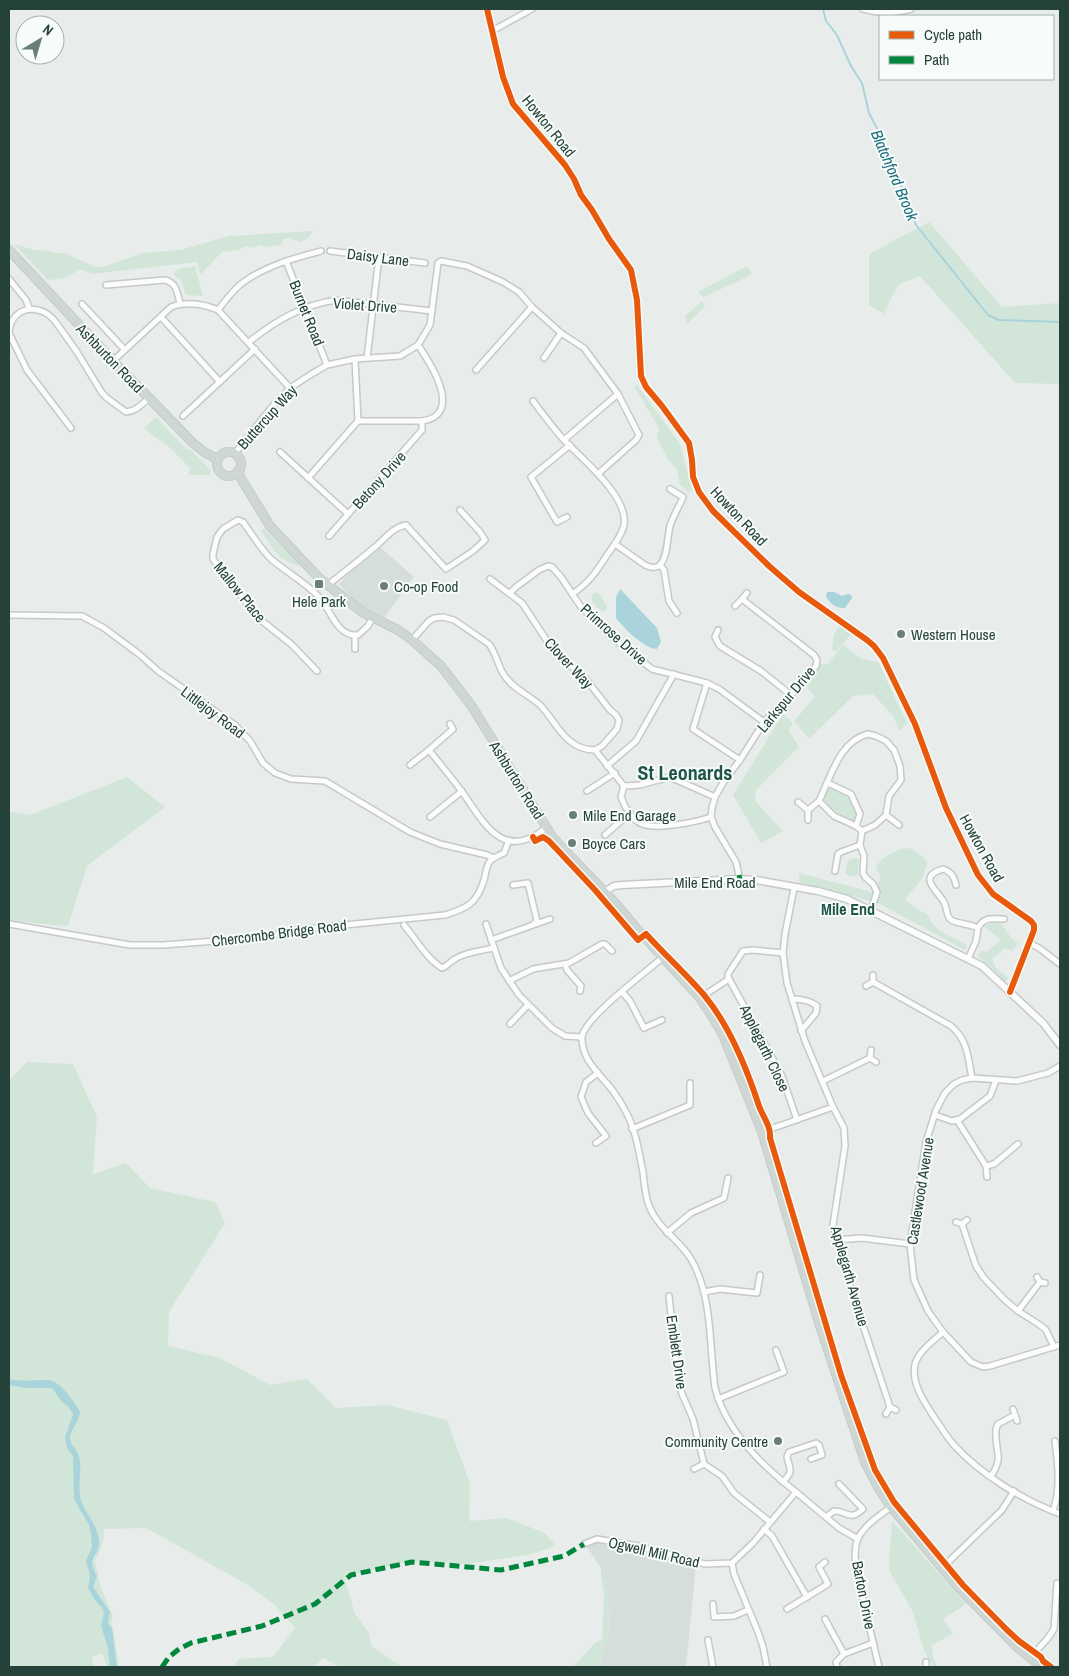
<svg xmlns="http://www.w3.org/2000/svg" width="1069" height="1676" font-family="'Archivo Narrow',sans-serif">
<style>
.built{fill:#d6dedb}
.green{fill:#d1e6d8}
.water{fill:#a9d4db}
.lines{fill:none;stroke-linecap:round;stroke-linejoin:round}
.stream{stroke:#a9d4db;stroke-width:2}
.minor-casing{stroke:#c5cac8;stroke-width:8}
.tertiary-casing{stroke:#c5cac8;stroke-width:9}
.primary-casing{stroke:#c3ccc9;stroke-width:10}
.minor{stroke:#fcfcfc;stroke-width:5}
.tertiary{stroke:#fcfcfc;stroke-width:6}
.primary{stroke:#cfd7d5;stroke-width:8}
.quiet{stroke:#00873e;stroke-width:5;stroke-dasharray:10 5;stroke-linecap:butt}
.cycleway-casing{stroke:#f7fbf9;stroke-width:9}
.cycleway{stroke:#e8590c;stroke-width:6}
.poi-dot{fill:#697e78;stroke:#f7fbf9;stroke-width:2}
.labels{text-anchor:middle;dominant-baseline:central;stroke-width:4;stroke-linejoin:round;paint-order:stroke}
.street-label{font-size:15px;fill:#24423a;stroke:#f7fbf9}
.poi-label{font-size:15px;fill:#24423a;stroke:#f7fbf9;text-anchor:start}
.water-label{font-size:16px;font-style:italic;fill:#1c6f80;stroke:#f7fbf9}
.neighbourhood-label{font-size:16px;font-weight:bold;fill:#1f5548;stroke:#f7fbf9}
.district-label{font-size:20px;font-weight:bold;fill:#1f5548;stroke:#f7fbf9}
</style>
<rect width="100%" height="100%" fill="#e8edeb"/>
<!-- built -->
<g class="built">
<path d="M380,547L414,577L384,618L370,612L356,603L339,584L354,569Z"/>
<path d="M598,1542L623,1544L639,1552L651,1553L696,1565L686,1667H604L600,1666L610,1629L601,1568L587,1547Z"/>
</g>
<!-- green -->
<g class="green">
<path d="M929,222L1002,307L1060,303V384L1015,383L920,276L898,285L884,313L886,315L869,305V254Z"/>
<path d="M313,231L309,237L301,242L287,238L283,240L282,245L265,247L259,245L254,248L245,246L239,250L222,252L203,272L200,274L197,262L92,274C74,266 79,273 65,278C60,279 54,279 48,280L14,244L34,250L50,251L53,253H65L95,267H103L142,253L180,250L229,236Z"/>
<path d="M195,266L203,296L186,295L181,280L173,274L178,269Z"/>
<path d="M747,266L752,274L747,277L704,297L698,292Z"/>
<path d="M702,301L705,306L687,324L685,316Z"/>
<path d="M636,384L680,444L692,490L689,492L680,485L677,470L668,459L657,438L659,428L635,388Z"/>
<path d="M156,417L187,450L190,449L211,471L210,475H188L191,469L167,445L155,437L144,428Z"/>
<path d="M264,529L298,562L299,566C277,560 274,549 261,531Z"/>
<path d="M595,592L600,594L607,607L605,611C599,612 591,603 591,598Z"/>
<path d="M840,626L851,634L836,652L832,649L834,634Z"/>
<path d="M843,645L862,659L878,662L907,723L899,731L894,717L873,694L853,696L809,739L794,721L815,697L805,685L817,671L820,664H828Z"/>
<path d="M783,714L793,723L789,731L799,747L757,789L755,795L756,802L783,831L761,843L733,795Z"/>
<path d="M127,777L165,807L87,866L68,926L9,921V811L30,815Z"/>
<path d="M830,786L850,796L857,814L856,820L854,821C843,814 829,812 823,798Z"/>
<path d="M905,848L913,849L922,857L923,856L927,863L922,879L905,899L915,908L927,914C933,931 953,937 967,945L965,950L878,903L799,882V873L872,892L881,878L876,867C882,856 893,852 905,848Z"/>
<path d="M856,858L859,859L858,875C852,878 850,877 845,873L848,860Z"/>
<path d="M992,923H1001L1012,939L1018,943L1013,951L1005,948L992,959L996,968L1008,978L1005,982L993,969L978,956L981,951L987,952L1001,940L984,926Z"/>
<path d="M27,1062L73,1064L97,1117L93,1174L126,1163L150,1188L215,1202L225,1223L169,1312L168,1346L220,1358L270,1385L307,1379L336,1408L388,1405L447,1420L470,1484L469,1521L506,1518L545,1533L556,1546L532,1554L468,1564L409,1561L344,1577L355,1614L369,1633L371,1646L402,1667H339L324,1658L313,1667H234L238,1659L273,1657L295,1628L276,1606L248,1585L146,1528L104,1529V1537L100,1551L95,1561L101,1588L113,1616L111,1622L113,1628L119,1667H107L102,1653L92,1657L94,1667H9V1080Z"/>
<path d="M892,1521L966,1604L943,1619L953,1634L932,1645L933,1656L937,1667H933L924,1650L912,1610L890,1572L889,1562Z"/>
<path d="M601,1568L609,1599L610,1629L600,1665L604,1667H573L595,1643L602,1640L604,1594L601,1577Z"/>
</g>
<!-- water -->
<g class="water">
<path d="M620,589L657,628L661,642L657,649C644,649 624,628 616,618V597Z"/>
<path d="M827,592H834L842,596L848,594L851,595L852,598L845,608C835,608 831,604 826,597Z"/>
<path d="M9,1379C22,1382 34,1380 48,1380C60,1380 75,1403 80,1412C79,1421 72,1428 70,1437C69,1445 78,1449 79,1457C83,1471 76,1489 82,1503C88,1518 97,1523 99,1541C100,1558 85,1555 97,1576L93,1587L110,1612L108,1623L112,1629L117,1667H110L108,1648L101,1626L104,1613L103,1609L95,1600L88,1588L90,1575L86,1561L92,1547L91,1534L89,1525L74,1499L73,1456L67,1448L65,1438L73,1414L68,1406L62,1402L52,1388H27L9,1385Z"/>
</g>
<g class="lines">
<!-- stream -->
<path class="stream" d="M823,9L826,21L837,35L851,66L862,83L869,113L884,142L891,166L904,191L916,225L988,315L999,320L1060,322"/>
<defs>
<g id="minor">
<path d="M487,9L503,77L513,104L565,165L574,179L581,195L592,210L609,239L631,270L637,300L641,376L646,387L662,406L689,443L692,460L693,477L699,492L713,511L769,566L799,592L867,640L874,646L883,658L915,724L946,808L978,875L993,894L1031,921L1034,925V930L1010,992"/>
<path d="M863,9C884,14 890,14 911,9"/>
<path d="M492,31L532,9"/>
<path d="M330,251L425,263"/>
<path d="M286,261L327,365"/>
<path d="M9,279L26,300L29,308"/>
<path d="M106,285L165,280C177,283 177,293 180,303"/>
<path d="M82,304L124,349"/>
<path d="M218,310C226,300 234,288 245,281C268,265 295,258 321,251"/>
<path d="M161,317L220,382"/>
<path d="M9,332C12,306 39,302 55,321L77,352L102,393L107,398L126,412C136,411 141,405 149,398"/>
<path d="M9,333L27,370L71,428"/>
<path d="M249,342C275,321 302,305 336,300L432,311"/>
<path d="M367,358L379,257"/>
<path d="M544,358L561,333"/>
<path d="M113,361L171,307C185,301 204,304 218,310L290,388"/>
<path d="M476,370L532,307"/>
<path d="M533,401C543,414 553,428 564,440C582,459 629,497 624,525C622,535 613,547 607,555C597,571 588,584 572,594"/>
<path d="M183,416L255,349"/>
<path d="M358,421H422C464,415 431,364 418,345"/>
<path d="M564,440L618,394"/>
<path d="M280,452L348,514"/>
<path d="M235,453L271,408L290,388L310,375L327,365L355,359L400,356L418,345L430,325L438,263L441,261L467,266L503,282L519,292L532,307L561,333L584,348L618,394L639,435L636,440L599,473"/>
<path d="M308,478L358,421L355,359"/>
<path d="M567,517L557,522L531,477L570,445"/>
<path d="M329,536L422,430V421"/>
<path d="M615,544L645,565C649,567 656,569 660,565C668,556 667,538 670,526C673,516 679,507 683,497L670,489"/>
<path d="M660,565L664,570L669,601L677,613"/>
<path d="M490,579L522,603L551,647L563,661L582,674L610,710L616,715L619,720L617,729L602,746L595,750"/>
<path d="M328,585C344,572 360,560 375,547C385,539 393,527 406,525L446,569L473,551L485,540L480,532L460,510"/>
<path d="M510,593L516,587L539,570L548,566L552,567L561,577L581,607L619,643L652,669L707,683L719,689L764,722"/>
<path d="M742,599L747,593"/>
<path d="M735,606L742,599L814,655L817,660L816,666L791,695L764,722L740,760L724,781L715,797L712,808L711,817L715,827L736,862L739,875"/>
<path d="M9,615L82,616L104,628L139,654L158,671L235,725L250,741L263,763L275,773L291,779L325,781L410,832L440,844L487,855L494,858"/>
<path d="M718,630L715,637L720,646L761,671L791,695"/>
<path d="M355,635V649"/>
<path d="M412,640L429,621L434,618L443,617L454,620L489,644C496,653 498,666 504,675C513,689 529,695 540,705C551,716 558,732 570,741C577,747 587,750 595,750"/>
<path d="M317,671L291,644L257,617L213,559V554L217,537L223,529L238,520L243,522C252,534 260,548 271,559C286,572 305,582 319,597C331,609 336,637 358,635L368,626L373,617"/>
<path d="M707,683L693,729L740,760"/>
<path d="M868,734L876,736L886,741L894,750L900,766L901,780L889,796L886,815L875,825L862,831L856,826L834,816L819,801C831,777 839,741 868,734Z"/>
<path d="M429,750L453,729L450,724"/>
<path d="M595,750L624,786L621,797C624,806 632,820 642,824C658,830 696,822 711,817"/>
<path d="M410,765L429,750C440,764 452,778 463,793C485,825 504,862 546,828"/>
<path d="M607,766L636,741L674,674"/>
<path d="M828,783L851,794L860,814L856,826"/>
<path d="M624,786L640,785L670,777L715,797"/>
<path d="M587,791L615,773"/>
<path d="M798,802L808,810L819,801"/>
<path d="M886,815L899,825"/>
<path d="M430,817L462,791"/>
<path d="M808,820V810"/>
<path d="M862,831L860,845L864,856L863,873L865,877L873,884L877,892L871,910"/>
<path d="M605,835L630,813"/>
<path d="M835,871L838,854L841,852L860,845"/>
<path d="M956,885C954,876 951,872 943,869C916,877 938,891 944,902C947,907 946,916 951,920C959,924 970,924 978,928L976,941L968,959"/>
<path d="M794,888L785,934L783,953L787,983L805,1041L833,1107L844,1128L845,1146L833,1225L846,1274L890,1407"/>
<path d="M9,924L130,945H163L255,938L304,929L445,915C468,908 477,903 484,880C486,874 486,866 490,861C494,857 500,855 504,853L509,840"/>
<path d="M486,924L501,968L519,995L552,1028L565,1036L582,1037"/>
<path d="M536,924L550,919"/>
<path d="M404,925C416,939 426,958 442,968C447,966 450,962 455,959C466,952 480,951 494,948"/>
<path d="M978,928C984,916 993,919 1004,919"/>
<path d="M491,940L533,925L537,921L528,883L513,885"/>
<path d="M1029,943L1039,948L1060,964"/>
<path d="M783,953L753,950L743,951L728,974V977L782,1076L797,1120"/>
<path d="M662,958C646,972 584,1018 582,1037C581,1060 601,1075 613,1091C618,1098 623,1106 627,1114C636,1131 639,1153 643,1172C644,1183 645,1195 649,1206C659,1230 679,1239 691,1259C713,1297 709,1346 715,1388C726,1431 762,1466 796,1492"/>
<path d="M565,964L567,970L581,986L580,991"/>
<path d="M509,981L533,969L569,963L602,944H605L612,951"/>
<path d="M873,982L951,1026C968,1040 968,1058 972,1078"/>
<path d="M866,986L873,982V975"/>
<path d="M622,992L630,1001L644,1028L662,1020"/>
<path d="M700,998L729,979"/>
<path d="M792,999C800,999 811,1001 817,1006L816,1013L801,1031"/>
<path d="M510,1024L528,1005"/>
<path d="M871,1050L870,1058L876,1062"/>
<path d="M1060,1066L1048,1073L1017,1081L972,1078L962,1080L954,1084L945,1093L936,1110L926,1142L910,1244L914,1280L928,1311L943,1332L971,1362L983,1367L990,1366L1060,1345"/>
<path d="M823,1081L870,1058"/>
<path d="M935,1115L952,1121L960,1119L990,1096L996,1080"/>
<path d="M957,1120L986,1166L994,1164L1018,1144"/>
<path d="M632,1129L690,1105V1083"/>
<path d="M762,1132L833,1107"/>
<path d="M596,1143L606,1136L588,1113L581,1097L586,1082L598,1073"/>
<path d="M986,1166L987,1177"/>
<path d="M956,1222L962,1224L967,1220"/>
<path d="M962,1224L976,1266L984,1278L1005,1300L1018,1311L1040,1325L1046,1330L1054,1347"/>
<path d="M667,1233L691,1213L724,1198L728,1178"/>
<path d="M836,1240L862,1238L910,1244"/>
<path d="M1037,1277L1040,1282L1045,1283"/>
<path d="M704,1292L720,1289L757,1293L760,1275"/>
<path d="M669,1296L678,1380L682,1394L693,1419L704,1464L722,1476L734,1493L770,1522"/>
<path d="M1018,1311L1040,1282"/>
<path d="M943,1332C933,1341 919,1351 915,1364C911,1382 923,1400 932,1414C939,1424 946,1436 954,1445C981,1475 1023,1500 1060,1514"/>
<path d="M718,1399L784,1372L776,1350"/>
<path d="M1013,1409L1017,1421"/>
<path d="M886,1414L890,1407L896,1410"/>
<path d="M694,1469L704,1464"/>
<path d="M991,1476C1005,1456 994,1451 996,1429L998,1424L1015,1415"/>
<path d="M783,1482C794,1470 790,1471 787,1457L789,1452L816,1443L819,1445L822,1455L811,1459"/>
<path d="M1053,1511C1061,1489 1058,1464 1055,1441"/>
<path d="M826,1517L834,1511C848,1511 849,1522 863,1509L839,1484"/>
<path d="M764,1529L772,1536L807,1597"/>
<path d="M584,1544L597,1539L638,1546L705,1564L732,1563L753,1543L796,1492L839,1528L858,1539"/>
<path d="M732,1563L734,1574L758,1632L763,1647L767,1667"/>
<path d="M942,1568L1002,1510L1014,1491"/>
<path d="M713,1604L714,1617L734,1616L748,1610"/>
<path d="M787,1609L828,1584L819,1567L825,1562"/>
<path d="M825,1619L844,1654"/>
<path d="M708,1640L713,1667"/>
<path d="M1030,1658L1048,1638L1054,1629L1057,1583"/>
<path d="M926,1662V1667"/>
<path d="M837,1667L836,1662L844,1654L873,1643"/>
<path d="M879,1667L856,1571C855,1561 854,1547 858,1538C865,1525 880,1515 891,1507"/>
</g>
<path id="tertiary" d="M604,892L614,886L622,885L740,879L756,880L818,891L847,899L982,966L1043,1023L1060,1045"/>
<g id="primary">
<path d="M9,250L113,361L192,442L204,452L217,459"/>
<circle cx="229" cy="464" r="12"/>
<path d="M237,472L270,526L319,578L362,612L398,630L412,640L441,666L471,705L553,838L616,904L636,928L700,998L712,1016L723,1035L762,1132L820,1326L865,1462L879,1489L891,1507L959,1588L1016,1646L1042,1667"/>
</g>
</defs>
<!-- minor casing -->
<use href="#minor" class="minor-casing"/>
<!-- tertiary casing -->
<use href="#tertiary" class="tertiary-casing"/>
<!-- primary casing -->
<use href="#primary" class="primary-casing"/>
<!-- minor -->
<use href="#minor" class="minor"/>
<!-- tertiary -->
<use href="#tertiary" class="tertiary"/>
<!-- primary -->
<use href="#primary" class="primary"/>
<!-- quiet -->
<g class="quiet">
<path d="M739,875L740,879"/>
<path d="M162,1667L169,1657L179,1649L191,1643L262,1626L315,1604L351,1575L412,1562L501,1570L564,1556L584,1544"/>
</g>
<defs>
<g id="cycleway">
<path d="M487,9L503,77L513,104L565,165L574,179L581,195L592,210L609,239L631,270L637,300L641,376L646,387L662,406L689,443L692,460L693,477L699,492L713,511L769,566L799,592L867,640L874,646L883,658L915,724L946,808L978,875L993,894L1031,921L1034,925V930L1010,992"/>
<path d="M533,837L535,841L543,837L549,841L595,890L638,940L646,934C665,955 686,974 704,995C729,1025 747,1069 759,1106C763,1117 771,1126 770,1138L841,1375L875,1470L894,1502L963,1585L1006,1629L1019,1641L1041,1657L1043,1661L1051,1667"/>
</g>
</defs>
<!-- cycleway casing -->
<use href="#cycleway" class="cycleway-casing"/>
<!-- cycleway -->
<use href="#cycleway" class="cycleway"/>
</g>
<!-- markers -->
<g class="poi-dot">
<rect x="314" y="579" width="10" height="10" rx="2.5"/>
<circle cx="384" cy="586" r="5"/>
<circle cx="901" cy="634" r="5"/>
<circle cx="573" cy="815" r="5"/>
<circle cx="572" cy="843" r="5"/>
<circle cx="778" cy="1441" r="5"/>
</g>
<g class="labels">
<!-- street labels -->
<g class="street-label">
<text transform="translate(549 126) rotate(51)">Howton Road</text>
<text transform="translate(378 257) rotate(7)">Daisy Lane</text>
<text transform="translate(365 305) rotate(4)">Violet Drive</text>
<text transform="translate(307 313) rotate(68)">Burnet Road</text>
<text transform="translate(110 358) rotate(46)">Ashburton Road</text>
<text transform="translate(267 417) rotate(-48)">Buttercup Way</text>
<text transform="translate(379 480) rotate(-48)">Betony Drive</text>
<text transform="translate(739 516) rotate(47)">Howton Road</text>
<text transform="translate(240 592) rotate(51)">Mallow Place</text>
<text transform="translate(614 634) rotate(42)">Primrose Drive</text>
<text transform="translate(569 663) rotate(47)">Clover Way</text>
<text transform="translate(786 699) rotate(-50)">Larkspur Drive</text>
<text transform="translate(213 712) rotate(37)">Littlejoy Road</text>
<text transform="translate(517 780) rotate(58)">Ashburton Road</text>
<text transform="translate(982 848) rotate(61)">Howton Road</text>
<text x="715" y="882">Mile End Road</text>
<text transform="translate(279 933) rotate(-7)">Chercombe Bridge Road</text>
<text transform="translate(765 1048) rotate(64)">Applegarth Close</text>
<text transform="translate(920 1191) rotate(-81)">Castlewood Avenue</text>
<text transform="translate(850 1276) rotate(74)">Applegarth Avenue</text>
<text transform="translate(677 1352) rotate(82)">Emblett Drive</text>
<text transform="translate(654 1552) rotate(13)">Ogwell Mill Road</text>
<text transform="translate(864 1595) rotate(79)">Barton Drive</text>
</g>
<!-- poi labels -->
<g class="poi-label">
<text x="394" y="586">Co-op Food</text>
<text x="319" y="601" text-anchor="middle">Hele Park</text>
<text x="911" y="634">Western House</text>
<text x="583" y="815">Mile End Garage</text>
<text x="582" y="843">Boyce Cars</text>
<text x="768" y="1441" text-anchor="end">Community Centre</text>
</g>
<!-- water labels -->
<g class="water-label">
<text transform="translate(895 175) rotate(67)">Blatchford Brook</text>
</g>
<!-- neighbourhood labels -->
<g class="neighbourhood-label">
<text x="848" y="909">Mile End</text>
</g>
<!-- district labels -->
<g class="district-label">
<text x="685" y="772">St Leonards</text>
</g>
</g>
<!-- border -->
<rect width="1069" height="1676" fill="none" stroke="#24423a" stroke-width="20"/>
<!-- legend -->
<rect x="879" y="15" width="175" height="65" fill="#f7fbf9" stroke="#a3b1ad"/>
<rect x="889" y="31" width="25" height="8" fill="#e8590c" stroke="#a3b1ad"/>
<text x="924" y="40" font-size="15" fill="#24423a">Cycle path</text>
<rect x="889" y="56" width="25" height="8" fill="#00873e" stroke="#a3b1ad"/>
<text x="924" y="65" font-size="15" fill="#24423a">Path</text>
<!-- north arrow -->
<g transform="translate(40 40) rotate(38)"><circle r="24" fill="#f7fbf9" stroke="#a3b1ad"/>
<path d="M0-4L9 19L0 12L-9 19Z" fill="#697e78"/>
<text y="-8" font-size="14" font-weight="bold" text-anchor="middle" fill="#24423a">N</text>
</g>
</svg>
